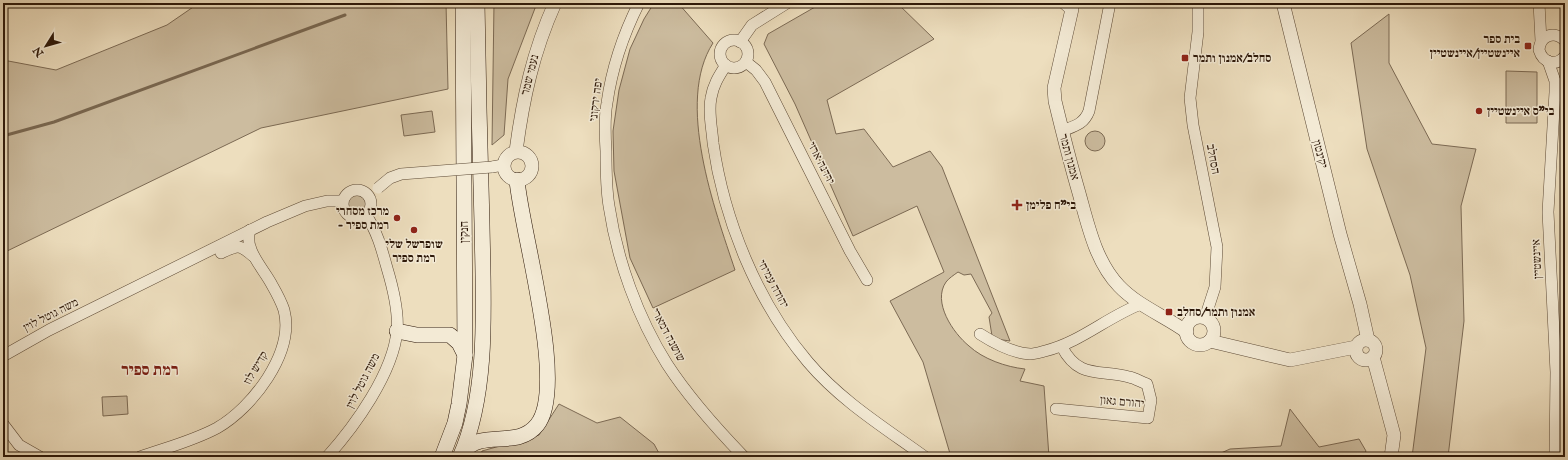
<svg xmlns="http://www.w3.org/2000/svg" width="1568" height="460" font-family="'IM FELL English','Frank Ruhl Libre',serif">
<style>
.green{fill:#ccbc9f;stroke:#7c6a54}
.lines{fill:none;stroke-linecap:round;stroke-linejoin:round}
.stream{stroke:#796750;stroke-width:3}
.minor-casing{stroke:#5d4a36;stroke-width:12}
.tertiary-casing{stroke:#5d4a36;stroke-width:14}
.secondary-casing{stroke:#2d1809;stroke-width:16}
.minor{stroke:#f3ead5;stroke-width:11}
.tertiary{stroke:#f3ead5;stroke-width:13}
.secondary{stroke:#f3ead5;stroke-width:15}
.minor-bridge-casing{stroke:#5d4a36;stroke-width:12;stroke-linecap:butt}
.minor-bridge{stroke:#f3ead5;stroke-width:11}
.poi-dot{fill:#8f2418;stroke:#f3ead5;stroke-width:1.5}
.labels{text-anchor:middle;dominant-baseline:central;stroke-width:3;stroke-linejoin:round;paint-order:stroke}
.poi-label{font-size:12px;font-weight:bold;fill:#2d1809;stroke:#f3ead5;text-anchor:start}
.street-label{font-size:12px;fill:#2d1809;stroke:#f3ead5}
.district-label{font-size:16px;font-weight:bold;fill:#7a1f14;stroke:#f3ead5}
</style>
<rect width="100%" height="100%" fill="#eddebe"/>
<filter id="stains"><feTurbulence type="fractalNoise" baseFrequency=".005" numOctaves="4"/><feColorMatrix values="0 0 0 0 .2 0 0 0 0 .09 0 0 0 0 .02 0 0 0 .5 -.17"/></filter>
<radialGradient id="worn" r=".72"><stop offset=".6" stop-color="#630" stop-opacity="0"/><stop offset="1" stop-color="#630" stop-opacity=".3"/></radialGradient>
<!-- green -->
<g class="green">
<path d="M199,3H446L448,89L261,128L3,253V60L56,70L167,25Z"/>
<path d="M494,3H537L508,79L504,135L492,145Z"/>
<path d="M654,3H678L713,43C675,102 715,210 735,270L653,308L630,258L614,171L613,131L619,90L630,49L644,19Z"/>
<path d="M822,3H897L934,39L827,100L836,134L864,129L893,167L930,151L942,167L1010,341L996,339L992,336L989,317L992,313L971,274L964,275L958,272C954,275 949,278 946,282C932,302 953,333 969,346C983,359 1006,367 1025,369L1020,381L1044,386L1049,457H951L923,362L890,301L944,272L917,206L853,236L795,104L764,44L768,34Z"/>
<path d="M1389,14V63L1432,144L1476,149L1461,206L1464,321L1448,457H1412L1426,348L1410,275L1367,149L1351,43Z"/>
<path d="M1506,71L1537,72V123H1506Z"/>
<path d="M432,111L435,132L404,136L401,115Z"/>
<circle cx="1095" cy="141" r="10"/>
<circle cx="356" cy="205" r="10"/>
<path d="M127,396L128,414L103,416L102,397Z"/>
<path d="M559,404L597,423L620,417L654,444L661,457H480L482,451L539,435Z"/>
<path d="M1290,409L1319,447L1359,439L1366,451L1363,457H1212L1230,449L1281,446Z"/>
</g>
<g class="lines">
<!-- stream -->
<path class="stream" d="M3,136L54,122L345,15"/>
<defs>
<g id="minor">
<path d="M639,3C623,35 612,67 607,103C604,119 605,135 606,151C606,169 606,188 609,206C617,260 638,318 667,364C689,398 716,428 744,457"/>
<path d="M1198,3V32L1190,98L1193,125L1217,247L1215,287L1205,318"/>
<path d="M1539,3L1541,41"/>
<circle cx="734" cy="54" r="14"/>
<path d="M1565,41C1555,30 1540,35 1539,50C1543,63 1556,67 1565,56"/>
<path d="M740,42L752,25L787,3"/>
<path d="M1548,61L1555,81V92L1548,212L1556,372L1555,457"/>
<path d="M746,62L756,70L765,82L850,251L867,280"/>
<path d="M726,65C719,76 713,85 711,98C708,112 712,128 713,143C724,220 757,302 808,362C841,401 885,428 925,457"/>
<path d="M1062,131C1075,126 1084,124 1089,111L1110,3"/>
<path d="M492,167L503,165"/>
<circle cx="357" cy="204" r="14"/>
<path d="M221,253C238,245 239,244 253,256"/>
<path d="M980,334C994,343 1012,353 1030,354C1035,354 1041,352 1045,351C1081,342 1107,317 1141,304"/>
<path d="M3,356L49,330L267,222L305,206L327,201H342"/>
<path d="M1056,409L1148,418L1151,400L1147,384C1141,382 1135,378 1129,377C1101,369 1079,380 1062,347"/>
<path d="M3,424L19,445L40,457"/>
<path d="M140,457C165,448 193,441 217,428C252,408 295,353 284,310C281,301 276,292 272,285C264,269 243,249 250,230"/>
<path d="M327,457C355,426 393,373 397,331C399,311 393,288 387,268C382,250 377,231 366,215"/>
</g>
<g id="tertiary">
<path d="M1065,3L1072,9L1054,88L1055,101C1062,130 1069,158 1077,186C1087,220 1094,260 1119,286C1138,306 1165,316 1187,332"/>
<path d="M1283,3L1340,234L1360,304L1368,340"/>
<path d="M516,151C523,98 533,52 555,3"/>
<circle cx="518" cy="166" r="14"/>
<circle cx="1200" cy="331" r="14"/>
<circle cx="1366" cy="350" r="10"/>
<path d="M1210,341L1290,360L1356,347"/>
<path d="M1373,357L1394,435L1391,457"/>
</g>
<g id="secondary">
<path d="M397,331L417,335H450L459,343L465,355"/>
<path d="M463,452C482,428 517,450 537,425C568,387 521,231 517,180"/>
<path d="M442,457L455,423L459,404L465,355L463,3"/>
<path d="M460,457C490,391 483,296 482,224C480,150 478,77 477,3"/>
</g>
</defs>
<!-- minor casing -->
<use href="#minor" class="minor-casing"/>
<!-- tertiary casing -->
<use href="#tertiary" class="tertiary-casing"/>
<!-- secondary casing -->
<use href="#secondary" class="secondary-casing"/>
<!-- minor -->
<use href="#minor" class="minor"/>
<!-- tertiary -->
<use href="#tertiary" class="tertiary"/>
<!-- secondary -->
<use href="#secondary" class="secondary"/>
<defs>
<path id="minor-bridge" d="M378,188L390,178L401,174L492,167"/>
</defs>
<!-- minor-bridge casing -->
<use href="#minor-bridge" class="minor-bridge-casing"/>
<!-- minor-bridge -->
<use href="#minor-bridge" class="minor-bridge"/>
</g>
<!-- markers -->
<g class="poi-dot">
<rect x="1524" y="42" width="8" height="8" rx="2"/>
<rect x="1181" y="54" width="8" height="8" rx="2"/>
<circle cx="1479" cy="111" r="4"/>
<path d="M1015 199h4v4h4v4h-4v4h-4v-4h-4v-4h4z"/>
<circle cx="397" cy="218" r="4"/>
<circle cx="414" cy="230" r="4"/>
<rect x="1165" y="308" width="8" height="8" rx="2"/>
</g>
<g class="labels">
<!-- poi labels -->
<g class="poi-label">
<text x="1520" y="39" text-anchor="end">בית ספר<tspan x="1520" dy="14">איינשטיין/איינשטיין</tspan></text>
<text x="1193" y="58">סחלב/אמנון ותמר</text>
<text x="1487" y="111">בי"ס איינשטיין</text>
<text x="1026" y="205">בי"ח פלימן</text>
<text x="389" y="211" text-anchor="end">מרכז מסחרי<tspan x="389" dy="14">- רמת ספיר</tspan></text>
<text x="414" y="244" text-anchor="middle">שופרשל שלי<tspan x="414" dy="14">רמת ספיר</tspan></text>
<text x="1177" y="312">אמנון ותמר/סחלב</text>
</g>
<!-- street labels -->
<g class="street-label">
<text transform="translate(530 75) rotate(-76)">נעמי שמר</text>
<text transform="translate(596 100) rotate(-83)">יפה ירקוני</text>
<text transform="translate(1320 154) rotate(75)">יקינטון</text>
<text transform="translate(1069 157) rotate(75)">אמנון ותמר</text>
<text transform="translate(1213 159) rotate(79)">הסחלב</text>
<text transform="translate(821 163) rotate(63)">ירדנה ארזי</text>
<text transform="translate(464 232) rotate(-90)">חנקין</text>
<text transform="translate(1537 259) rotate(-93)">איינשטיין</text>
<text transform="translate(773 284) rotate(62)">יהודה עמיחי</text>
<text transform="translate(51 315) rotate(-27)">משה גוטל לוין</text>
<text transform="translate(668 335) rotate(62)">שושנה דמארי</text>
<text transform="translate(256 368) rotate(-59)">קדיש לוז</text>
<text transform="translate(363 381) rotate(-63)">משה גוטל לוין</text>
<text transform="translate(1122 402) rotate(5)">יהורם גאון</text>
</g>
<!-- district labels -->
<g class="district-label">
<text x="150" y="371">רמת ספיר</text>
</g>
</g>
<!-- margin -->
<rect width="1568" height="460" fill="none" stroke="#eddebe" stroke-width="16"/>
<rect x="4" y="4" width="1560" height="452" fill="none" stroke="#2d1809" stroke-width="2"/>
<rect x="8" y="8" width="1552" height="444" fill="none" stroke="#2d1809"/>
<!-- north arrow -->
<g transform="translate(46 46) rotate(233)" stroke="#f3ead5" stroke-width="3" paint-order="stroke">
<path d="M0-3L7 15L0 10L-7 15Z" fill="#2d1809"/>
<text y="-6" font-size="11" font-weight="bold" text-anchor="middle" fill="#2d1809">N</text>
</g>
<rect width="100%" height="100%" filter="url(#stains)"/>
<rect width="100%" height="100%" fill="url(#worn)"/>
</svg>
